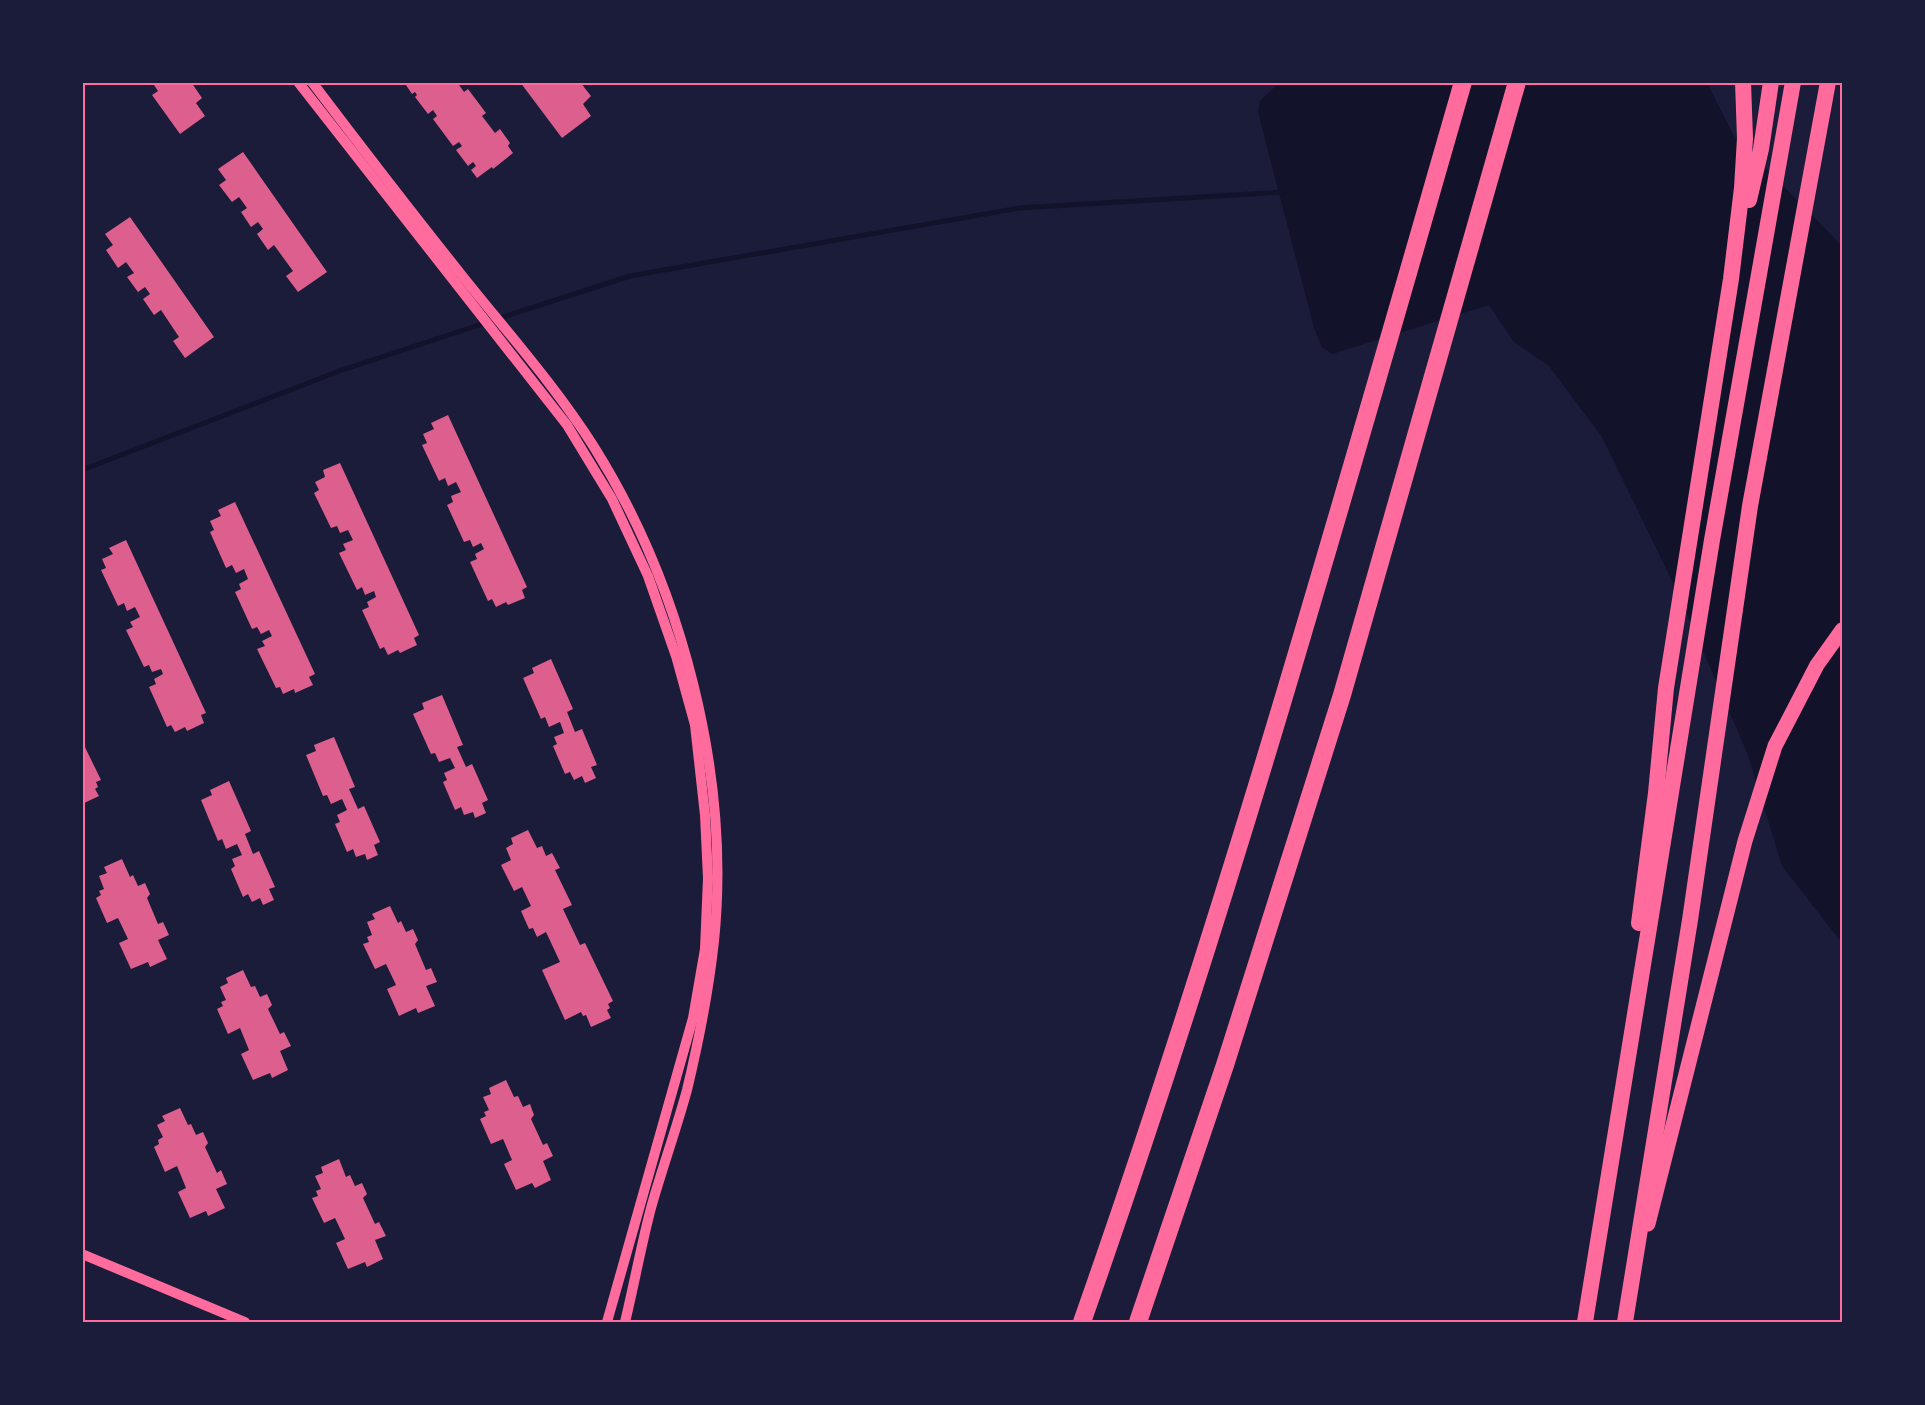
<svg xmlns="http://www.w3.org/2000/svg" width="1925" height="1405" font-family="'Fira Sans',sans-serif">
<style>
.water{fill:#12122b}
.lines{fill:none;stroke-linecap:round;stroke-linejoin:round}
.stream{stroke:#12122b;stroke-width:5}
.building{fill:#dd5f8e}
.tertiary{stroke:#ff6b9d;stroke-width:10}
.primary{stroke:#ff6b9d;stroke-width:15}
.trunk{stroke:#ff6b9d;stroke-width:16}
.motorway{stroke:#ff6b9d;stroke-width:18}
.neatline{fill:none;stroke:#ff6b9d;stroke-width:2}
</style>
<rect width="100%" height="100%" fill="#1b1b3a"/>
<!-- water -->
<path class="water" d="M1279,83H1707L1734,136L1842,246V943L1782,866L1748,755L1677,591L1602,437L1549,366L1514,342L1489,305L1332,354L1322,347L1314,328L1258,112L1260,101Z"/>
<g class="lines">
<!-- stream -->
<g class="stream">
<path d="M497,319L630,276L1019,208L1284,192"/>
<path d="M82,470L342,370L488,322"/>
</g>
</g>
<!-- building -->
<g class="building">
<path d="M152,82H191L202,98L196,103L205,116L180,134L152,95L158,91Z"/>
<path d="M404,82H457L464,92L468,89L486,113L482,116L495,133L500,129L510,143L508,146L513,153L493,169L492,167L477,178L471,170L476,166L473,162L468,166L456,150L462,146L459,142L453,146L433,119L437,116L433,110L428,114L415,97L417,95L415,92L412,94Z"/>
<path d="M520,82H580L591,96L583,104L591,116L562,138Z"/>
<path d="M243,152L327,272L298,292L286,276L293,271L274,245L268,250L257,234L263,229L258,222L251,227L241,212L247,208L239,197L232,202L219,185L226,180L218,169Z"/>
<path d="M130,217L214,337L185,358L173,341L179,337L161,310L154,315L143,299L150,294L145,287L138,292L127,277L134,273L126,262L118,268L106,250L113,245L105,234Z"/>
<path d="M448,415L527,587L522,590L525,598L508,605L506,602L496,607L492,599L488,601L470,562L477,559L475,554L484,549L481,543L473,547L470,540L464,542L447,505L453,502L451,496L461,492L456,482L448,486L445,478L439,481L422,445L427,443L423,434L434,429L431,423Z"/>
<path d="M340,463L419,635L414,638L417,645L400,653L398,650L388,655L384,647L380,649L362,610L369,607L367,602L376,597L374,591L365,595L362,587L357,590L339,553L346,550L343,544L353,540L348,530L340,533L337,526L331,528L314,493L319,490L315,482L325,477L323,470Z"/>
<path d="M235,502L315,674L309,677L313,685L295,693L294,689L283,694L280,687L276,688L257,649L265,646L262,641L272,636L269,630L261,634L257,627L252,629L235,592L241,589L239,584L248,579L244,569L236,573L232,565L226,568L210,532L214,530L210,521L221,516L218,510Z"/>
<path d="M126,540L206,713L201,715L204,723L187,731L185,727L175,732L171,725L167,727L149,687L156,684L154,679L163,674L161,669L152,672L149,665L144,667L126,630L133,627L130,622L140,617L135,607L127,611L124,603L118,606L101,570L106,568L102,559L113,554L109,548Z"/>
<path d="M551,659L573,709L567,712L575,732L582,729L597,765L591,767L596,778L585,783L582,776L574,780L570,772L565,774L553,746L557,744L554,737L564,733L560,722L549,727L545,717L541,719L523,678L534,673L532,668Z"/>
<path d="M442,695L463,745L457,747L466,767L472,764L488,800L482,803L486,813L475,818L473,812L464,815L461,807L455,810L443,782L447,780L444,773L455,768L450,758L439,762L435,753L431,754L413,714L424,709L422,703Z"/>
<path d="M334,737L355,787L349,789L358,809L364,806L380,842L374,845L378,855L367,860L365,854L356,857L353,849L347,852L335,824L340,822L337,815L347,810L342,799L331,804L327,795L323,796L306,755L316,751L314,745Z"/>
<path d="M82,741L101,780L96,782L98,787L95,789L99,796L82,804Z"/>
<path d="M229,781L251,831L245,834L253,854L259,851L275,887L269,889L274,900L263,905L260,898L252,902L248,894L243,897L231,869L235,866L232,859L242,855L237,844L226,849L222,839L218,841L201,800L212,795L210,790Z"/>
<path d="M528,830L537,848L542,846L546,856L552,853L560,868L555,870L572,905L563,909L580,945L585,943L613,1001L608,1004L610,1008L607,1010L611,1018L591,1027L586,1015L583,1016L581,1012L565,1020L542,970L560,962L546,932L537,937L533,928L529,929L521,911L531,906L522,887L514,891L501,865L511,860L506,848L513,844L511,838Z"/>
<path d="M122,859L130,877L133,875L138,886L145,883L150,894L147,898L158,924L163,922L169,935L158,940L167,959L150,967L148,962L131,969L119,943L128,939L118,918L107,923L96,898L101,895L99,891L104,889L99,876L107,873L104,867Z"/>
<path d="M390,906L398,923L401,921L406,932L413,929L418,940L415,944L426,970L431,968L437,982L426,986L435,1006L418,1013L416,1008L399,1016L387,989L396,985L386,964L375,969L363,944L369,942L367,937L372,935L367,922L375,919L372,914Z"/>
<path d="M243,970L251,987L255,986L260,997L267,994L272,1005L268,1009L280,1034L284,1032L291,1046L280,1051L288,1070L272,1078L270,1073L253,1080L241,1054L249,1050L240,1028L228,1034L217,1009L223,1006L221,1002L226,1000L220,987L228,983L226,978Z"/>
<path d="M506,1080L514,1097L518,1096L523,1107L530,1104L534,1115L531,1119L543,1145L547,1143L553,1156L543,1161L551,1180L535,1188L532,1183L516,1190L504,1164L512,1160L503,1139L491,1144L480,1119L486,1116L484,1112L489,1110L483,1097L491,1094L489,1088Z"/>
<path d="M180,1108L188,1125L191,1124L196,1135L203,1132L208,1143L205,1147L217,1173L221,1170L227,1184L216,1189L225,1208L208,1216L206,1211L190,1218L178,1192L186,1188L177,1166L165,1172L154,1147L159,1144L158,1140L163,1137L157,1125L165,1121L162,1116Z"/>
<path d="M339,1159L346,1177L350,1175L355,1186L362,1183L367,1194L363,1198L375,1224L379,1222L386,1236L375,1240L383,1259L367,1267L365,1262L348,1269L336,1243L345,1239L335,1218L324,1223L312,1198L318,1196L316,1191L321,1189L315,1176L323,1173L321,1167Z"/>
</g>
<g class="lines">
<!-- tertiary -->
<g class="tertiary">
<path d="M298,82L567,425L612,499L648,576L676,656L695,725L705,815L708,878L705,949L693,1018L607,1322"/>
<path d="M312,82C362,148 412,213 464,278C508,333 556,387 594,447C682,587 731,776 714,941C709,988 698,1044 687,1090C676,1130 662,1169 651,1208C641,1246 634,1285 625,1322"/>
<path d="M82,1254L245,1322"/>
</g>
<!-- primary -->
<path class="primary" d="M1648,1224L1745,841L1775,746L1817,665L1842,630"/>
<!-- trunk -->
<g class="trunk">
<path d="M1749,200L1761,149L1771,82"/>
<path d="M1639,923L1656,793L1666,688L1731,279L1742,188L1745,138L1743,82"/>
<path d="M1585,1322L1712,540L1793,82"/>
<path d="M1625,1322L1690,920L1750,506L1828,82"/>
</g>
<!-- motorway -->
<g class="motorway">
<path d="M1082,1322C1226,914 1343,498 1463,82"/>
<path d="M1138,1322L1225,1065L1342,695L1517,82"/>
</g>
</g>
<!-- border -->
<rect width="1925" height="1405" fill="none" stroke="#1b1b3a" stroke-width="168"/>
<rect x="84" y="84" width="1757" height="1237" class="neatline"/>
</svg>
